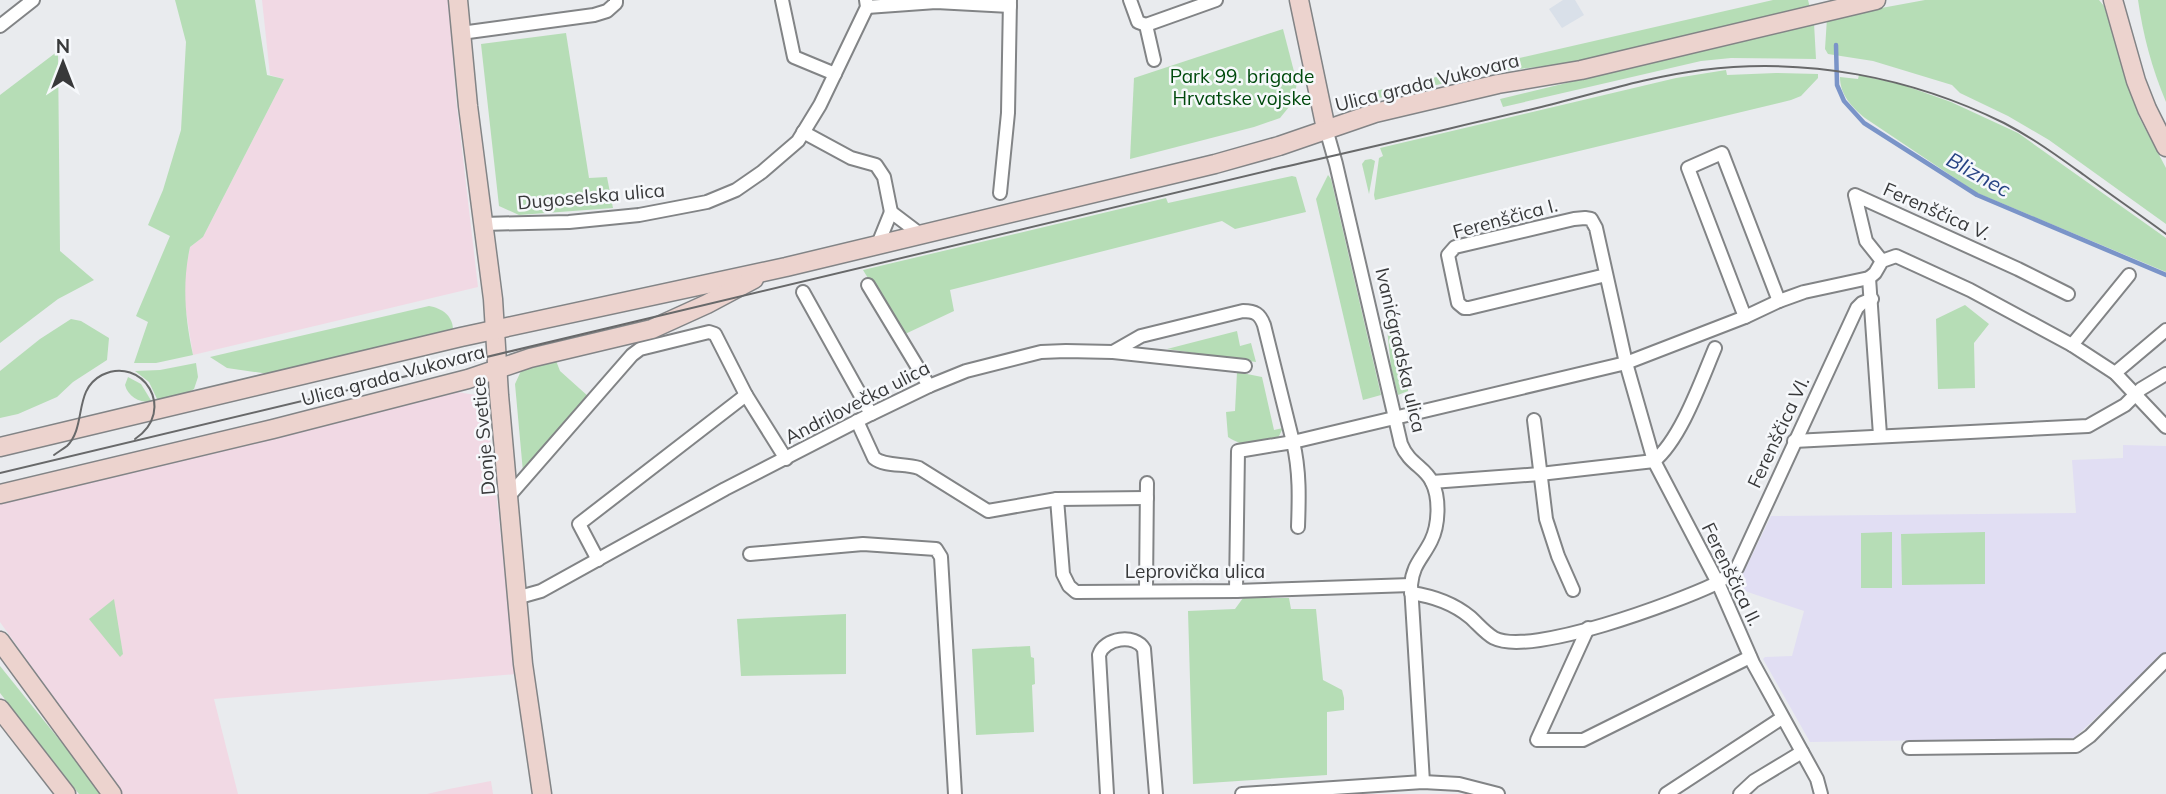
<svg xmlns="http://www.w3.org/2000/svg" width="2166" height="794" font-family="Mulish,sans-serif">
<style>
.commercial{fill:#f1d9e4}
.built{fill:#d9e0e9}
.education{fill:#e1def3}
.green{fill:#b6ddb6}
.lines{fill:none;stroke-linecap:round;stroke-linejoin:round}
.stream{stroke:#7a94c8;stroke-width:4.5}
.street-casing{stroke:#828486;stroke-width:16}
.secondary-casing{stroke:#828486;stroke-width:21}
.street{stroke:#fff;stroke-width:12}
.secondary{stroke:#ecd3ce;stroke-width:18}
.tram{stroke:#68696a;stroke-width:2}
.labels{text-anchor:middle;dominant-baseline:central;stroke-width:5;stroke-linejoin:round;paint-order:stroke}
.park-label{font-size:19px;fill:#004a0d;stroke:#f6f8fb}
.street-label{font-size:19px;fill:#38393a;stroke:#f6f8fb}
.water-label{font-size:21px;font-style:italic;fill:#274384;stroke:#f6f8fb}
</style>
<rect width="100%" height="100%" fill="#e9ebee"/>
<!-- commercial -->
<g class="commercial">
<path d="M262,0H449L456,98L478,287L193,355L185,305V274L190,247L203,237L284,79L270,75Z"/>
<path d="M457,392L476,395L483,401L487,410L516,674L214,699L238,794H122L0,622V501Z"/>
<path d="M491,781L493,794H427L449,789Z"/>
</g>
<!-- built -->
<path class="built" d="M1563,0H1575L1584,15L1562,28L1549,9Z"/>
<!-- education -->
<path class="education" d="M2123,445L2166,446V653L2074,738L1810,742L1763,659L1765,657L1792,656L1804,611L1736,588L1771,516L2076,513L2072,460L2123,458Z"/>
<!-- green -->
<g class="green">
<path d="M175,0H255L267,75L284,79L203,237L190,247C182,284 185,318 193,355L156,363H134L148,322L136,316L170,236L148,225L163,190L181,130L186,42Z"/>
<path d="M1773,0H1808L1810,8L1588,61L1494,72L1370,100V94L1375,91Z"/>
<path d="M1925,0H2099L2104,6L2139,117L2166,168V224L2049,140L2008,116L1960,93L1952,85L1873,61L1828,54L1825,49L1827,18Z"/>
<path d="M2138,0H2166V102C2152,69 2143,35 2138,0Z"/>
<path d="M1814,23L1816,59L1731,58L1701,61L1503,107L1500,99Z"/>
<path d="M1283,29L1297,83L1293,102L1280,118L1254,127L1130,159L1134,78Z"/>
<path d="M566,33L589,178L607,177L613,208L519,215L499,206L481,44Z"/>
<path d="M58,51L60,251L94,280L58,299L0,343V95Z"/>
<path d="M1726,70L1727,75L1776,73L1818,74V78L1801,96L1791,100L1375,200L1374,195L1379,158L1383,156L1380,148L1676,78Z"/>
<path d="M1859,75L1903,85L1951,102L2018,133L2166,238V272L1977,193L1865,118C1852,107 1840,95 1840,77L1858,79Z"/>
<path d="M1371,159L1375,161L1369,194L1362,164L1365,160Z"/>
<path d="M1328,175L1331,179L1381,395L1363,400L1316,199Z"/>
<path d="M1292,176L1296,177L1306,212L1235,229L1222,221L950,290L954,311L903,335L863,270L1166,198L1168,203Z"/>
<path d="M1383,290L1385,292L1408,387V391L1398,395L1391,367Z"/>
<path d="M1965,305L1989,324L1974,343L1975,388L1938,389L1936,319Z"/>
<path d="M429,306C442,308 453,316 453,330L269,374L227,368L210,357Z"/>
<path d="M71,319L81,321L109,338L107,360L73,382L57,397L18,414L0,418V371L40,339Z"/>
<path d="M1237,331L1240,346L1251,343L1256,362L1167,349Z"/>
<path d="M555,358L560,371L589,397L523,472L515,384L521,371Z"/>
<path d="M196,363L198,377L194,389L184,395L158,401L149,382L135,371L160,370Z"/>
<path d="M1237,372L1262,377L1274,430L1283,428L1278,438C1260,445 1246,449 1228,437L1226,412L1235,411Z"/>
<path d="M128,377L141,384L152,402C140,403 128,397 125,385Z"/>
<path d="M1892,532V588H1861V533Z"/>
<path d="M1985,532V584L1902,585L1901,534Z"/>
<path d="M1243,598H1289L1291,609H1316L1323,680L1342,690L1344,698V710L1327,712V775L1193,784L1188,611L1235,609Z"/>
<path d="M114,599L123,654L120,657L89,619Z"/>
<path d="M846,614V674L741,676L737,619Z"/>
<path d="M1030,646L1031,657L1034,658L1035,684L1032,685L1034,732L976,735L972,649Z"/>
<path d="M0,666L103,794H79L0,693Z"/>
</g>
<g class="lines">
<!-- stream -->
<path class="stream" d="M1836,45L1837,85L1844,101L1864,123L1977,195L2166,275"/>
<defs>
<g id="street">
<path d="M782,0L794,57L835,74"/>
<path d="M1130,0L1138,22L1146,25L1154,60"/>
<path d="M867,7L936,2L1010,6"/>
<path d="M1146,25L1216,0"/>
<path d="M0,26L33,0"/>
<path d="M461,33L594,15L607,11L616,3V0"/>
<path d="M1326,129L1336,164L1401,444C1409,464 1425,467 1432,482C1440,498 1439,525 1431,541C1422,559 1413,564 1411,585L1423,782"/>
<path d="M803,132L851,158L876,165L884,177L891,212"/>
<path d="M1000,193L1008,113L1010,0"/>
<path d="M483,224L569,222L639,215L707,202L736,190L762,172L798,141L820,105L867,7L866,0"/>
<path d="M878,244L891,212L920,234"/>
<path d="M1882,261L1866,241L1855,195L2018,269L2068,294"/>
<path d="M1606,275L1469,308H1464L1458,303L1448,255L1455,247L1574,219L1585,218L1591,219L1596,228L1626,363L1654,461L1718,583L1753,663L1817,779L1821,794"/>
<path d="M1869,278L1880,435"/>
<path d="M868,285L929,386"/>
<path d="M803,292L871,414"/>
<path d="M1745,317L1688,168L1722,153L1779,301"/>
<path d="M2072,345L2129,275"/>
<path d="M1113,352L1141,336L1243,311C1255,311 1260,314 1264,325L1293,442L1626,363L1745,317L1779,301L1804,292L1869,278L1875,273L1882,261L1896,256L1970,290L2072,345L2115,373L2166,427"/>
<path d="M2115,373L2166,330"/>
<path d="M1534,420L1546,519L1558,556L1573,590"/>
<path d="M857,421L874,458C885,467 905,463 919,468L988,511L1057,499L1147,498"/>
<path d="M1794,441L2088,426L2125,405L2141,389L2166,374"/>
<path d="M1432,482L1540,474L1654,461C1681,439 1701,381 1715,348"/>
<path d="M509,496L632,355L640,349L709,332L715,334L746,395L786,459"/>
<path d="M1057,499L1063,574L1069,586L1076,592L1236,591L1411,585"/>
<path d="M750,554L863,544L936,549L941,557L955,794"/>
<path d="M598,560L579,524L746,395"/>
<path d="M1146,590L1147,483"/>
<path d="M1236,591L1238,451L1293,442C1300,471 1299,499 1298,527"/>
<path d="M1411,593C1432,596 1453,603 1470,617C1477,623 1485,633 1494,638C1531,657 1677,602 1715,584C1723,580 1730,573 1737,568L1857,308L1862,303L1872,299"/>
<path d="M516,598L541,591L725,489L871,414L929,386L966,371L1041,352L1066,351L1113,352L1245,366"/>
<path d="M1588,628L1537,740H1583L1750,657"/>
<path d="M1909,748L2076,746L2090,736L2166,660"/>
<path d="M1107,794L1099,655C1104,638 1135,633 1144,649L1156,794"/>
<path d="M1242,794L1423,782L1459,784L1498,794"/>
<path d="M1666,794L1782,718"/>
<path d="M1740,794L1754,781L1802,752"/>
</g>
<g id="secondary">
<path d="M458,0L468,106L493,299L499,395L523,664L542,794"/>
<path d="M1299,0L1326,129"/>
<path d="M2113,0L2136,81L2147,109L2166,147"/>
<path d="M0,447L461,337L786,267L1215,164L1279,146L1375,113L1498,84L1581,70L1876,0"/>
<path d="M0,494L273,429L468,379L530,358L652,329L707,304L754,279"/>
<path d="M0,641L112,794"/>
<path d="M0,709L66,794"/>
</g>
</defs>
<!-- street casing -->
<use href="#street" class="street-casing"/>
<!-- secondary casing -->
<use href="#secondary" class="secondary-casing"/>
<!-- street -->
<use href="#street" class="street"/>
<!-- secondary -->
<use href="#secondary" class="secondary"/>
<!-- tram -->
<g class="tram">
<path d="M54,455C58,452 63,449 67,446C87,426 73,390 102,375C142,355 178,410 135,439"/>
<path d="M0,473L1279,168C1365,149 1451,128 1537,108C1591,95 1646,77 1702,70C1806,57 1911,77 2004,123C2033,138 2059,157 2084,175C2111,195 2139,214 2166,234"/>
</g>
</g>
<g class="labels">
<!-- park labels -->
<g class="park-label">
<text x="1242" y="76">Park 99. brigade<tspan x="1242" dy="22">Hrvatske vojske</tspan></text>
</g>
<!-- street labels -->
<g class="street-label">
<text transform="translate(1427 82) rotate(-14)">Ulica grada Vukovara</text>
<text transform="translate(591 196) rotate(-5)">Dugoselska ulica</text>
<text transform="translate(1937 211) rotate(24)">Ferenščica V.</text>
<text transform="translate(1505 218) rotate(-15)">Ferenščica I.</text>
<text transform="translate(1401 350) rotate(77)">Ivanićgradska ulica</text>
<text transform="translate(393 375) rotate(-15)">Ulica grada Vukovara</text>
<text transform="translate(857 402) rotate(-27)">Andrilovečka ulica</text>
<text transform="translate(1778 432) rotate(-65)">Ferenščica VI.</text>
<text transform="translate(483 436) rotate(-95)">Donje Svetice</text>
<text x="1195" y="571">Leprovička ulica</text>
<text transform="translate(1732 574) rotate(64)">Ferenščica II.</text>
</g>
<!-- water labels -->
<g class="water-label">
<text transform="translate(1979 174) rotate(29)">Bliznec</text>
</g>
</g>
<!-- north arrow -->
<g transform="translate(63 63)" stroke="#f6f8fb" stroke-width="5" paint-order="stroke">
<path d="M0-5L12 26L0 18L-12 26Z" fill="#38393a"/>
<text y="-10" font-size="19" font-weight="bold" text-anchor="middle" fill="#38393a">N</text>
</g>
</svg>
